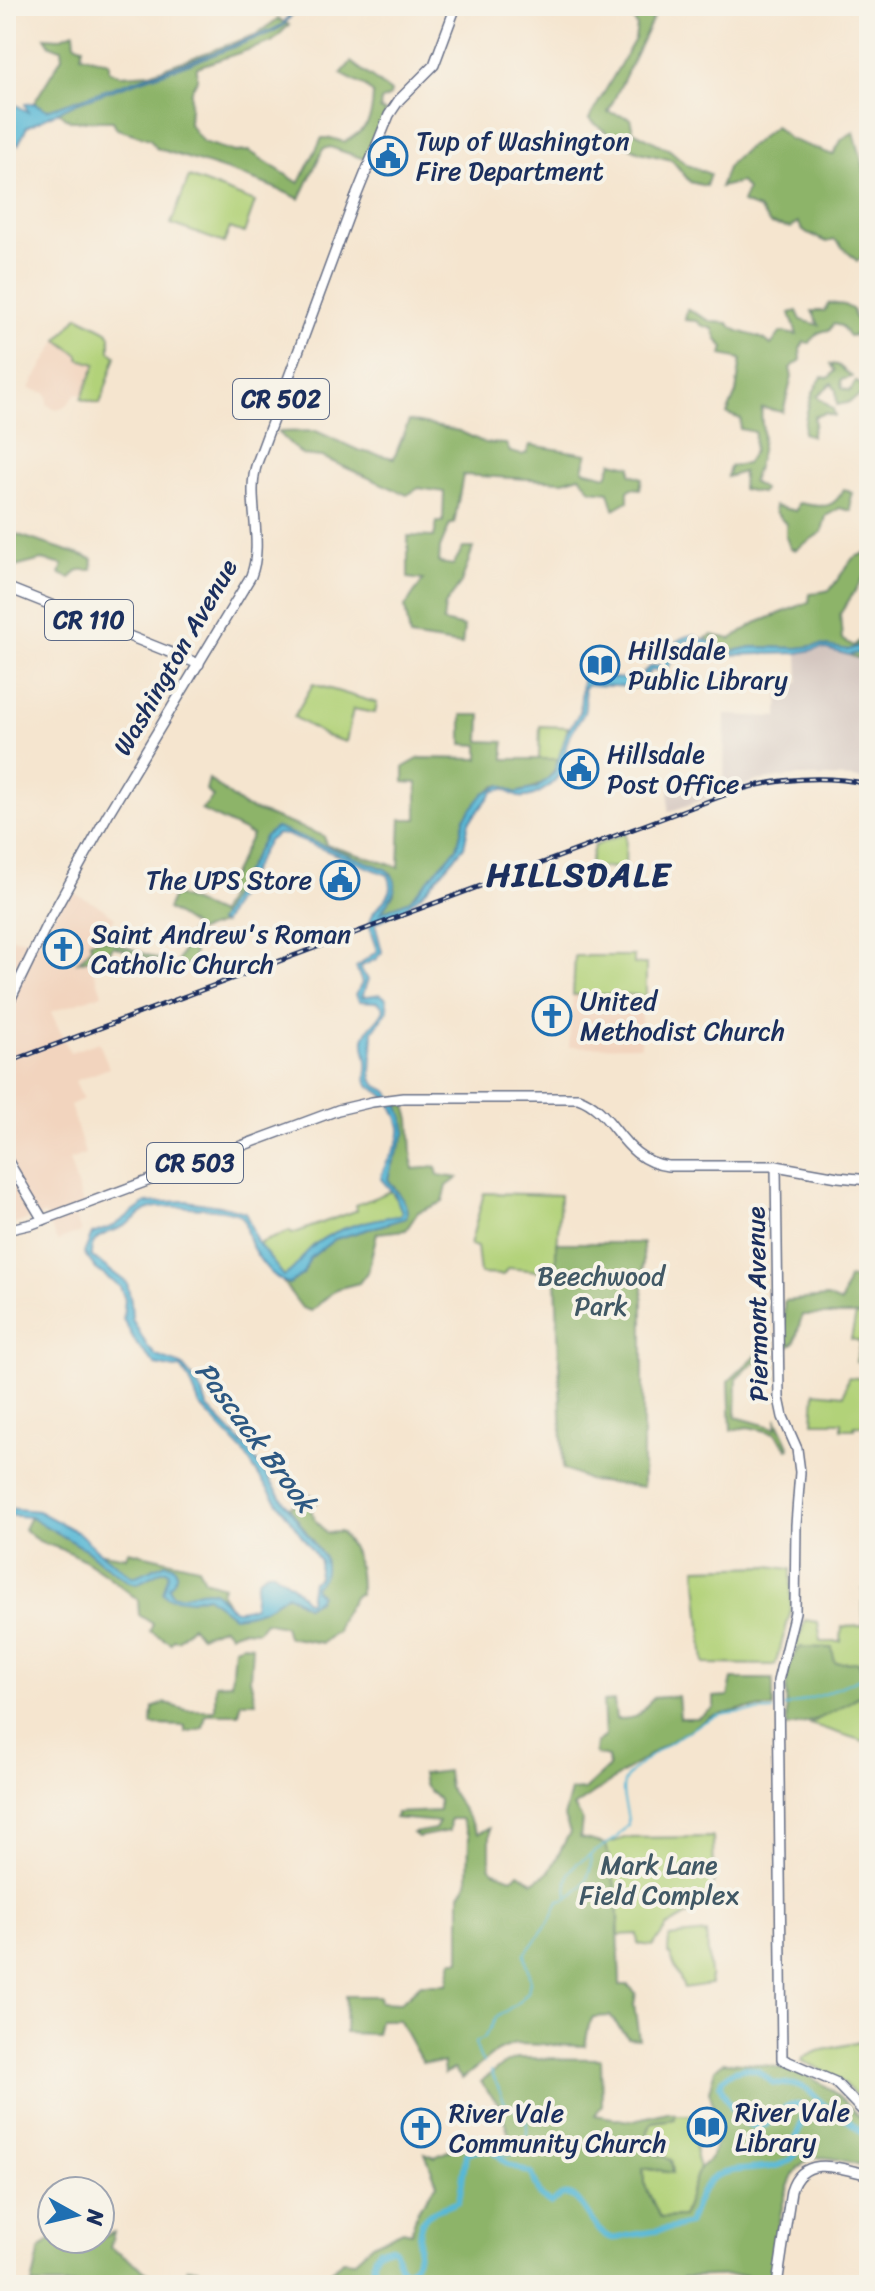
<svg xmlns="http://www.w3.org/2000/svg" width="875" height="2291" font-family="Sriracha,sans-serif">
<style>
.built{fill:#f2d4be}
.industrial{fill:#cfc0ba}
.green{fill:#b2d279;stroke:#66806c;stroke-width:2}
.forest{fill:#8db469;stroke:#547264;stroke-width:2}
.water{fill:#57b8d6;stroke:#39749a;stroke-width:2}
.lines{fill:none;stroke-linecap:round;stroke-linejoin:round}
.stream{stroke:#57b8d6;stroke-width:2}
.river{stroke:#57b8d6;stroke-width:6}
.major-casing{stroke:#676f86;stroke-width:12}
.major{stroke:#fff;stroke-width:9}
.rail-casing{stroke:#1b2f5e;stroke-width:5}
.rail{stroke:#f7f3e8;stroke-width:2;stroke-dasharray:6;stroke-linecap:butt}
.labels{text-anchor:middle;dominant-baseline:central;stroke-width:8;stroke-linejoin:round;paint-order:stroke}
.shield{fill:#f7f3e8;stroke:#5d6a87;stroke-width:2}
.shield-label{font-size:24px;font-weight:bold;fill:#1b2f5e}
.poi-label{font-size:26px;fill:#1b2f5e;stroke:#f7f3e8;text-anchor:start}
.street-label{font-size:26px;fill:#1b2f5e;stroke:#f7f3e8}
.park-label{font-size:26px;fill:#415865;stroke:#f7f3e8}
.water-label{font-size:28px;font-style:italic;fill:#2d5882;stroke:#f7f3e8}
.district-label{font-size:34px;font-weight:bold;letter-spacing:2px;fill:#1b2f5e;stroke:#f7f3e8}
</style>
<rect width="100%" height="100%" fill="#f7f3e8"/>
<filter id="ink" filterUnits="userSpaceOnUse"><feTurbulence type="fractalNoise" baseFrequency=".0125" numOctaves="2"/><feDisplacementMap in="SourceGraphic" scale="16" xChannelSelector="R" yChannelSelector="G"/><feConvolveMatrix kernelMatrix="1 2 1 2 8 2 1 2 1" color-interpolation-filters="sRGB"/></filter>
<filter id="wash" filterUnits="userSpaceOnUse"><feTurbulence type="fractalNoise" baseFrequency=".006" numOctaves="4" result="noise"/><feDisplacementMap in="SourceGraphic" scale="32" xChannelSelector="R" yChannelSelector="G"/><feGaussianBlur stdDeviation="1.8" result="paint"/><feColorMatrix in="noise" values="0 0 0 0 0 0 0 0 0 0 0 0 0 0 0 0 0 1.4 0 .05"/><feComposite in="paint" operator="in"/></filter>
<g filter="url(#wash)">
<rect width="100%" height="100%" fill="#f5e5cf"/>
<!-- built -->
<g class="built">
<path d="M78,316L107,331L110,336V351L116,356L96,400L76,393L67,405L59,409L52,408L47,404V396L45,393L29,389L58,340Z"/>
<path d="M68,890L101,907L115,917L103,938L90,941L91,947L79,961L90,959L102,994L51,1012L70,1052L99,1042L109,1068L75,1081L83,1099L70,1105L85,1154L69,1160L84,1208L73,1212L81,1232L57,1241L45,1214L6,1227V943L9,937L41,942Z"/>
<path d="M621,994L641,995V1046L569,1047L573,995Z"/>
</g>
<!-- industrial -->
<path class="industrial" d="M822,648L857,658H869V782L854,778L796,776L757,781L668,812L670,785L724,786L725,715L778,717L779,684L799,683L798,653Z"/>
<!-- green -->
<g class="green">
<path d="M189,177L255,202L244,233L230,228L224,243L171,224Z"/>
<path d="M78,316L107,331L110,336V351L116,356L100,404L81,399L96,364L79,359V355L58,340Z"/>
<path d="M313,684L377,703L375,713L353,709L346,742L326,736L294,717Z"/>
<path d="M540,726L568,727L560,759H539Z"/>
<path d="M626,833L625,868L592,867L590,863L594,846Z"/>
<path d="M575,956H634V964H646V996L621,994L573,995Z"/>
<path d="M391,1191L402,1207V1212L400,1216C373,1218 329,1229 310,1249C298,1260 300,1267 284,1276L258,1244L290,1231L292,1234L357,1210L356,1205Z"/>
<path d="M484,1193L560,1195L556,1273L508,1268L503,1275L480,1274L477,1247L470,1245Z"/>
<path d="M856,1315L869,1316V1426L854,1425V1429H842V1422H813L815,1392L844,1395L848,1377L865,1379L868,1365L856,1362L860,1341L851,1339Z"/>
<path d="M769,1566L791,1569V1611L775,1665L704,1664L696,1568Z"/>
<path d="M863,1589H869V1682L860,1668L835,1663L801,1647L794,1654L805,1620L818,1622L821,1642H841L842,1627L863,1626Z"/>
<path d="M869,1688V1743L810,1724L858,1697Z"/>
<path d="M713,1837L714,1881L706,1904L667,1927L653,1946L638,1944L637,1934L619,1935L617,1895L606,1844L625,1838Z"/>
<path d="M706,1933L711,1984L684,1988L670,1955L668,1954L669,1937Z"/>
<path d="M869,2040V2108C845,2083 834,2074 802,2061L803,2058L818,2051Z"/>
<path d="M675,2115H695L696,2158L699,2168L682,2217L660,2218L644,2183L643,2168L673,2173L671,2159L648,2151V2131L652,2122L674,2119Z"/>
</g>
<!-- forest -->
<g class="forest">
<path d="M624,6H659L608,112L630,118L633,131L670,150L687,165L710,174L706,186L690,182L672,160L639,152L619,142L589,119L635,39L637,26Z"/>
<path d="M278,19L289,25L272,42L197,67V80L191,90L189,124L203,142L235,152L249,151L299,183L322,138H331L344,142C368,129 372,122 373,94L366,87L341,74L351,62L391,92L390,96L381,101L380,109L386,112L367,160L330,147L323,149L300,199C254,177 204,164 156,148L150,139L117,129L113,121H70L58,112L46,110L34,103L62,57L61,49L50,45L45,37L59,38L74,32L75,44L83,46L81,55L109,62V71L121,75L150,73L255,35Z"/>
<path d="M775,126L789,139L833,155L842,139L854,132L869,186V252L857,261L835,240L827,242L803,231L798,222L791,228L770,224L759,209L742,203L747,190L741,182L720,187L727,168L735,158Z"/>
<path d="M829,303L844,305L853,310L854,317L869,332V337L857,335L849,336L841,326L833,324L830,330C819,331 815,334 810,343L804,342L800,349L801,360L790,368L792,377L783,412L762,408C760,418 763,426 763,435C762,452 758,466 752,482L763,489L761,493L742,489L743,472L727,477L730,466L746,464L754,451L755,432L740,429L741,419L727,414L736,393L741,359L722,355L724,347L717,340L713,329L701,325L697,321L685,320L687,309L712,322L728,323C738,337 758,331 771,345L781,332L797,335L790,313L797,311L801,320L819,325L812,311H824Z"/>
<path d="M831,364L838,365L852,377L841,380L842,388L850,391L856,381L869,392V400L861,395L847,403L837,405L836,390L832,383L817,396L833,409L835,416L825,413L814,417L815,423L811,436L803,433C806,412 810,394 822,377L829,378L835,371Z"/>
<path d="M409,421L459,431L485,443L506,444L510,452L522,455L527,453L530,445L587,454L583,470L607,476L612,462L631,466V474L642,478L640,489L632,488L628,491V501L614,509L609,492L591,490L580,476L563,481L463,475L454,524H450L440,548L439,563L453,565L463,548H473L461,583L445,605L443,622L464,627L462,645L410,637L405,607L423,580L408,578V536L434,537L437,522H443L444,492L419,488L407,495L322,457L302,455L278,432L316,431L360,451L394,458Z"/>
<path d="M844,489L852,493L850,499L851,511L840,508L826,516L822,532L795,550L790,548L786,537V524L775,512L774,506L796,511L798,503C821,506 832,512 844,489Z"/>
<path d="M6,531L93,559L92,570H79L70,578L60,574L63,565L42,560L15,567L6,564Z"/>
<path d="M869,551V567L866,574L840,614L842,639L854,646L862,638L869,636V658H857L821,645L798,648L752,647L734,651L704,639L712,635L731,639L756,623L809,602L810,594L830,590L853,558Z"/>
<path d="M462,715H481L480,741L504,742V759H560C551,782 539,787 516,793L501,785L493,787L465,817L457,848L410,900L378,914L394,894L392,874L385,869L276,829L265,836L218,922L222,924L196,932L193,961L179,971L113,946L106,959L93,967L90,959L78,962L91,948L90,941L103,938L176,966L193,926L167,909L174,894L219,914L228,896L223,893L252,835L201,810L213,797L206,790L209,779L243,806L324,836L326,845L399,867L401,819H417V783L404,782V767L420,758L479,759V745L462,744Z"/>
<path d="M397,1102L406,1106L410,1119L413,1169L436,1167L438,1175L458,1178L447,1186L443,1202L418,1212L406,1230L377,1233L368,1271L359,1283L336,1289L311,1311L302,1308L282,1281L289,1284L303,1274L310,1258L335,1239L406,1218L400,1195L388,1179C394,1145 413,1141 397,1102Z"/>
<path d="M556,1243H643V1487L590,1481L563,1469L556,1277Z"/>
<path d="M848,1278H869V1316L856,1315H802L795,1342L785,1348L784,1301L827,1297L841,1303Z"/>
<path d="M771,1344V1356L753,1363L737,1378L736,1417L776,1428L777,1420L790,1448L788,1449L775,1433L748,1427L731,1430L729,1381L754,1357Z"/>
<path d="M311,1495L318,1501L311,1509L314,1519L326,1533L340,1532C358,1550 360,1570 360,1594L355,1595L339,1622L337,1633H334L322,1643L287,1637L284,1626L265,1622L258,1631L241,1630L230,1634L223,1627L200,1636L191,1626L178,1640L173,1639L171,1643L150,1631L153,1624L139,1615L138,1600C118,1584 98,1567 75,1555C55,1544 40,1547 24,1529L30,1517L87,1550L126,1557L128,1551L198,1567L204,1580L223,1586L221,1593L233,1615C255,1614 270,1608 287,1594L306,1606L317,1600L320,1594L315,1590L314,1586L324,1558L289,1507Z"/>
<path d="M243,1644L252,1645L250,1679L256,1702H241L239,1714H206L203,1728L185,1732V1726L152,1725L153,1708L164,1703L186,1710H215V1684L231,1683L234,1647Z"/>
<path d="M801,1647L832,1648L835,1663L859,1662C860,1672 869,1677 869,1688C845,1707 817,1723 787,1727C787,1701 781,1667 801,1647Z"/>
<path d="M732,1679H773V1708L744,1709L710,1717L661,1747L574,1807L582,1819L580,1838L606,1844L617,1895L620,1985H628L636,1993L634,2004L639,2039L628,2038L610,2016L593,2017L589,2025L585,2046L515,2044L497,2051L462,2079L454,2069L444,2074L443,2063L422,2062L399,2020H379L376,2034L345,2033L346,1996H379L380,2002L400,2003L421,1984H447L452,1960H460V1894L468,1882L469,1835L461,1819H450L449,1831L418,1837L413,1833L435,1829L439,1822L395,1818L396,1813L439,1811V1800L424,1785L422,1774L447,1771L449,1788L478,1833L490,1828V1867L494,1871L511,1878L519,1873L533,1882L550,1871L570,1832L564,1817L571,1791L584,1790L609,1767L608,1757L595,1754L596,1743L605,1736L603,1702L614,1701L616,1719C638,1719 640,1716 652,1698L678,1696L680,1718H697L714,1708V1697L728,1696Z"/>
<path d="M517,2058L601,2059L602,2105L595,2115L630,2121L668,2112L675,2114V2119L652,2122L648,2131V2151L671,2159L673,2173L643,2168L644,2183L660,2218L682,2217L699,2168L710,2159L721,2131L709,2091L715,2069L723,2062C762,2063 801,2067 833,2091C846,2101 858,2116 869,2128V2167C851,2163 825,2153 808,2160C780,2172 775,2252 771,2280L743,2275L683,2277L684,2285H256L265,2275L299,2281L309,2274L320,2284L342,2260L354,2261L372,2244L403,2230L411,2232L418,2209L437,2184L425,2153L435,2157L455,2148L456,2141L494,2138L507,2150L513,2147L499,2104L480,2082L505,2063Z"/>
<path d="M114,2232L110,2247L153,2276L184,2279L188,2268H197L211,2285H32L40,2249L52,2238L100,2239Z"/>
</g>
<!-- water -->
<g class="water">
<path d="M303,6H307L295,11L283,26L272,32L216,54L76,103L49,116L27,127L18,145L6,135V99L28,112L25,104L34,103L47,110L216,52L272,30L282,25L293,10Z"/>
<path d="M692,635L734,651L752,647L798,648L821,645L848,650L869,643V650L849,655L822,648L798,653L727,655L697,641H686L673,651L670,665L665,670H652L636,687L588,685L584,688C589,723 578,714 568,740C564,750 566,761 561,771C555,784 535,799 520,797C515,797 509,792 504,789L494,791L469,822L464,847L427,889L404,909L375,923L382,952L376,959L360,967L361,971L368,979L362,997L380,994L386,998L388,1010L373,1031L371,1073L372,1079L377,1086L387,1091L397,1102L403,1117L406,1132L392,1163L388,1179C394,1191 411,1203 406,1218L335,1239L310,1258L303,1274L289,1284C270,1278 252,1252 247,1233C245,1227 246,1220 241,1216C232,1208 161,1204 149,1209C140,1213 132,1222 124,1226C107,1235 90,1234 91,1256L127,1283L131,1302L132,1319L147,1346L156,1356L182,1365L193,1378L203,1394L207,1407L247,1448L324,1558C327,1572 325,1578 314,1586L315,1590L320,1594L317,1600L306,1606L287,1594C270,1608 255,1614 233,1616L207,1596L191,1600L167,1597L163,1593L169,1573L167,1570H163L137,1584L129,1582L102,1563L87,1550L30,1517L6,1515V1508L38,1511L79,1533L97,1550L131,1576H136L166,1563C181,1565 177,1579 169,1587L172,1594C189,1599 197,1587 214,1591C231,1606 227,1616 254,1606C257,1588 252,1575 272,1571L292,1585L306,1601H309L312,1581L318,1578L320,1561L260,1478L243,1451L200,1406L190,1381L181,1368L175,1369L156,1365L137,1345L123,1319L125,1299L120,1287L96,1269L84,1253L92,1234L114,1226L146,1203L186,1201L227,1207L245,1212L257,1242L284,1276C300,1266 298,1260 310,1249C330,1229 373,1218 400,1216L402,1212L395,1195L381,1179C383,1161 403,1145 400,1127C398,1115 391,1102 382,1094C377,1090 370,1088 367,1082C365,1076 368,1070 367,1063C367,1055 363,1048 364,1039C366,1026 381,1021 384,1008L378,1002L359,1001L356,994L362,983L356,967L377,951C375,943 370,934 370,926C368,904 401,900 388,875L287,835L277,834L268,841L222,924L218,922L265,836L276,828L385,869C406,883 390,899 380,913L410,900L457,848L465,817L484,793L501,785L516,793L537,788L554,773L567,732L580,712L582,680L592,676L637,680L650,666L664,665C673,648 670,640 692,635Z"/>
</g>
<g class="lines">
<!-- stream -->
<g class="stream">
<path d="M784,1707L824,1694L869,1674"/>
<path d="M570,1897C583,1888 594,1872 590,1856"/>
<path d="M484,2063L480,2058L475,2043L484,2038L496,2018L521,2000L528,1992L530,1981L525,1954L552,1918L559,1901L568,1899L567,1882L569,1873L576,1864L615,1839L628,1825C629,1811 620,1798 624,1783C629,1766 700,1721 718,1716C736,1711 755,1712 773,1711"/>
<path d="M491,2071L505,2103L508,2107C533,2111 530,2136 519,2153L500,2155"/>
</g>
<!-- river -->
<g class="river">
<path d="M270,2285H271"/>
<path d="M404,2285L403,2281L381,2276L375,2272C371,2265 373,2256 379,2250L391,2247L395,2251L401,2268L408,2271C427,2257 410,2229 429,2214C437,2208 450,2207 459,2201L466,2155L474,2150L492,2149L508,2164L532,2174L541,2197L551,2204C554,2202 557,2198 561,2196C582,2186 589,2233 612,2238C618,2239 625,2236 631,2235C650,2232 669,2230 688,2224C694,2210 700,2188 712,2179C736,2161 776,2178 796,2154C788,2137 810,2125 800,2105C785,2103 779,2115 768,2123C748,2138 725,2101 720,2085L722,2079L734,2071L747,2068L758,2071L773,2083L798,2085L808,2090L825,2106L839,2112L869,2139"/>
<path d="M868,2285L869,2273"/>
</g>
</g>
</g>
<g filter="url(#ink)">
<g class="lines">
<defs>
<g id="major">
<path d="M6,587L199,664"/>
<path d="M6,1008L46,926L108,814L251,576C265,540 245,499 257,463L351,209L389,115L399,100L434,65L456,6"/>
<path d="M6,1158L43,1220"/>
<path d="M776,1166L779,1398L783,1417L797,1449L800,1472L796,1525L795,1612L778,1681L782,2059L835,2082L869,2117"/>
<path d="M6,1230L32,1224L338,1110L372,1102L403,1098H578C616,1111 620,1160 668,1166H776L838,1177L869,1180"/>
<path d="M777,2285L791,2191C803,2153 840,2168 869,2175"/>
</g>
</defs>
<!-- major casing -->
<use href="#major" class="major-casing"/>
<!-- major -->
<use href="#major" class="major"/>
<defs>
<path id="rail" d="M6,1063L738,790C781,778 825,775 869,784"/>
</defs>
<!-- rail casing -->
<use href="#rail" class="rail-casing"/>
<!-- rail -->
<use href="#rail" class="rail"/>
</g>
</g>
<!-- icons -->
<defs>
<symbol id="civic-ring" viewBox="-11 -11 22 22"><circle r="9.5" fill="#f7f3e8" stroke="#1f6fb2" stroke-width="1.5"/><path d="M-.6-6.5H3V-4.5H.6V-3L4-1V1h2V6H-6V1h2V-1L-.6-3ZM-1.2 2.5V6h2.4V2.5Z" fill="#1f6fb2"/></symbol>
<symbol id="library-ring" viewBox="-11 -11 22 22"><circle r="9.5" fill="#f7f3e8" stroke="#1f6fb2" stroke-width="1.5"/><path d="M-6-4Q-3-5.5-.7-3.5V5Q-3 3-6 4ZM6-4Q3-5.5 .7-3.5V5Q3 3 6 4Z" fill="#1f6fb2"/></symbol>
<symbol id="church-ring" viewBox="-11 -11 22 22"><circle r="9.5" fill="#f7f3e8" stroke="#1f6fb2" stroke-width="1.5"/><path d="M-1.2-6h2.4v3.5h3.3v2.4h-3.3V6h-2.4V-.1h-3.3v-2.4h3.3Z" fill="#1f6fb2"/></symbol>
</defs>
<g fill-rule="evenodd">
<use href="#civic-ring" x="366" y="134" width="44" height="44"/>
<use href="#library-ring" x="578" y="643" width="44" height="44"/>
<use href="#civic-ring" x="557" y="747" width="44" height="44"/>
<use href="#civic-ring" x="318" y="858" width="44" height="44"/>
<use href="#church-ring" x="41" y="927" width="44" height="44"/>
<use href="#church-ring" x="530" y="994" width="44" height="44"/>
<use href="#library-ring" x="685" y="2105" width="44" height="44"/>
<use href="#church-ring" x="399" y="2106" width="44" height="44"/>
</g>
<g class="labels">
<!-- shield labels -->
<g class="shield">
<rect x="233" y="379" width="96" height="40" rx="6"/>
<rect x="45" y="600" width="88" height="40" rx="6"/>
<rect x="147" y="1143" width="96" height="40" rx="6"/>
</g>
<g class="shield-label">
<text x="281" y="399">CR 502</text>
<text x="89" y="620">CR 110</text>
<text x="195" y="1163">CR 503</text>
</g>
<!-- poi labels -->
<g class="poi-label">
<text x="416" y="141">Twp of Washington<tspan x="416" dy="30">Fire Department</tspan></text>
<text x="628" y="650">Hillsdale<tspan x="628" dy="30">Public Library</tspan></text>
<text x="607" y="754">Hillsdale<tspan x="607" dy="30">Post Office</tspan></text>
<text x="312" y="880" text-anchor="end">The UPS Store</text>
<text x="91" y="934">Saint Andrew's Roman<tspan x="91" dy="30">Catholic Church</tspan></text>
<text x="580" y="1001">United<tspan x="580" dy="30">Methodist Church</tspan></text>
<text x="735" y="2112">River Vale<tspan x="735" dy="30">Library</tspan></text>
<text x="449" y="2113">River Vale<tspan x="449" dy="30">Community Church</tspan></text>
</g>
<!-- street labels -->
<g class="street-label">
<text transform="translate(175 657) rotate(-60)">Washington Avenue</text>
<text transform="translate(757 1304) rotate(-91)">Piermont Avenue</text>
</g>
<!-- park labels -->
<g class="park-label">
<text x="601" y="1276">Beechwood<tspan x="601" dy="30">Park</tspan></text>
<text x="659" y="1865">Mark Lane<tspan x="659" dy="30">Field Complex</tspan></text>
</g>
<!-- water labels -->
<g class="water-label">
<text transform="translate(256 1437) rotate(53)">Pascack Brook</text>
</g>
<!-- district labels -->
<g class="district-label">
<text x="579" y="875">HILLSDALE</text>
</g>
</g>
<!-- margin -->
<rect width="875" height="2291" fill="none" stroke="#f7f3e8" stroke-width="32"/>
<!-- north arrow -->
<g transform="translate(76 2215) rotate(98)"><circle r="38" fill="#f7f3e8" stroke="#9fa5b1" stroke-width="2"/>
<path d="M0-6L14 30L0 20L-14 30Z" fill="#1f6fb2"/>
<text y="-12" font-size="22" font-weight="bold" text-anchor="middle" fill="#1b2f5e">N</text>
</g>
</svg>
